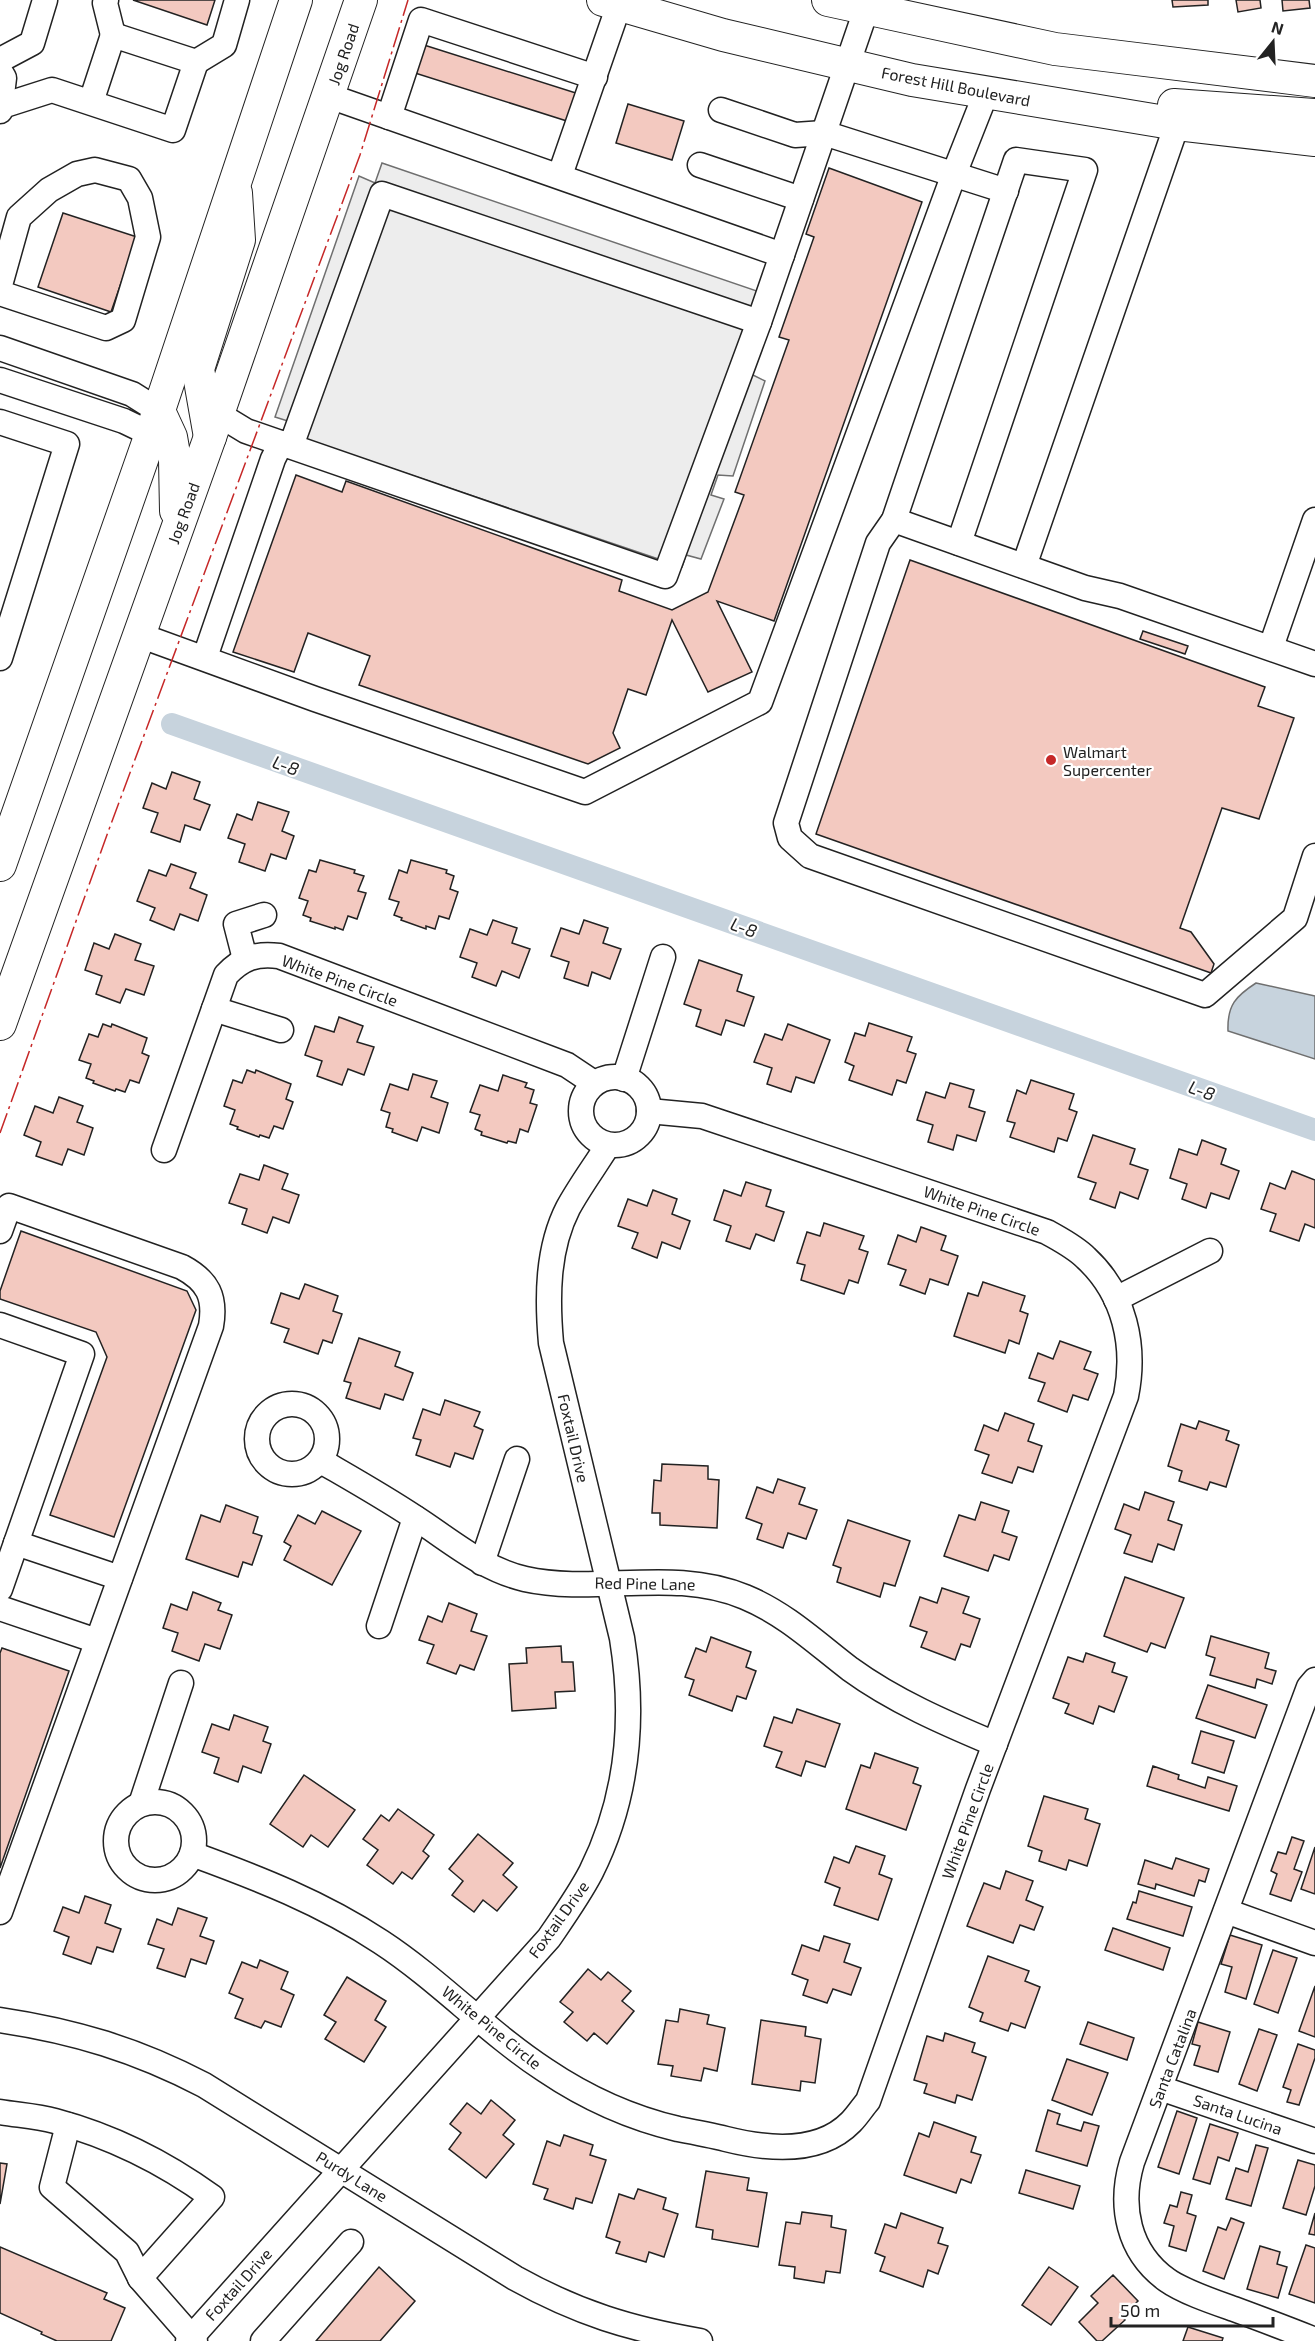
<svg xmlns="http://www.w3.org/2000/svg" width="1315" height="2341" font-family="'Exo 2',sans-serif">
<style>
.parking{fill:#ededed;stroke:#6f6f6f;stroke-width:1.5}
.water{fill:#c7d3dd;stroke:#6f6f6f;stroke-width:1.5}
.lines{fill:none;stroke-linecap:round;stroke-linejoin:round}
.canal{stroke:#c7d3dd;stroke-width:22}
.building{fill:#f3c9c0;stroke:#222;stroke-width:1.5}
.minor-casing{stroke:#222;stroke-width:27}
.major-casing{stroke:#222;stroke-width:34}
.minor{stroke:#fff;stroke-width:24}
.major{stroke:#fff;stroke-width:32}
.power{stroke:#c62828;stroke-width:1.5;stroke-dasharray:21 4.5 3 4.5;stroke-linecap:butt}
.poi-dot{fill:#c62828;stroke:#fff;stroke-width:2}
.labels{text-anchor:middle;dominant-baseline:central;stroke-width:4.5;stroke-linejoin:round;paint-order:stroke}
.street-label{font-size:16px;fill:#222;stroke:#fff}
.poi-label{font-size:16px;fill:#222;stroke:#fff;text-anchor:start}
.water-label{font-size:18px;font-style:italic;fill:#222;stroke:#fff}
</style>
<rect width="100%" height="100%" fill="#fff"/>
<!-- parking -->
<path class="parking" d="M382,163L774,297L751,374L765,381L733,476L718,475L711,495L724,499L701,559L686,555L682,567L287,433L291,422L275,417L359,176L375,183Z"/>
<!-- water -->
<path class="water" d="M1256,983L1315,996V1059L1228,1031C1227,1005 1236,996 1256,983Z"/>
<g class="lines">
<!-- canal -->
<path class="canal" d="M172,724L1315,1130"/>
</g>
<!-- building -->
<g class="building">
<path d="M133,0H215L207,25Z"/>
<path d="M1172,0H1208V5L1173,7Z"/>
<path d="M1236,0H1260L1261,8L1238,12Z"/>
<path d="M1282,0H1309L1310,8L1283,11Z"/>
<path d="M424,45L579,94L570,122L415,73Z"/>
<path d="M628,104L684,121L672,160L616,143Z"/>
<path d="M829,168L922,202L774,621L717,601L752,672L708,692L672,620L646,695L628,689L613,733L620,748L588,764L359,685L370,656L308,633L294,672L233,652L296,475L342,492L346,481L622,580L619,591L672,610L708,592L744,495L735,492L789,340L779,337L814,237L806,234Z"/>
<path d="M63,213L137,237L111,312L38,287Z"/>
<path d="M910,560L1265,687L1258,706L1294,718L1259,819L1222,808L1180,928L1191,932L1214,964L1211,973L816,834Z"/>
<path d="M1143,631L1188,646L1185,654L1140,639Z"/>
<path d="M172,772L200,782L194,799L210,805L200,830L185,825L180,842L151,832L158,813L143,808L152,783L166,789Z"/>
<path d="M258,802L289,812L282,831L294,836L286,859L271,854L265,871L239,862L245,844L228,838L237,814L252,820Z"/>
<path d="M320,860L355,870L354,873L364,876L358,891L366,893L357,919L348,916L343,930L335,927V929L310,921L311,918L303,915L308,901L299,898L309,870L316,872Z"/>
<path d="M411,860L447,870L446,873L454,876L450,889L458,892L449,919L439,916L435,929L426,926V929L401,920L402,918L394,915L399,902L389,899L399,870L407,873Z"/>
<path d="M171,864L196,873L190,888L207,895L198,921L180,914L174,930L150,920L155,908L137,901L149,870L166,876Z"/>
<path d="M493,920L517,928L512,943L530,949L519,978L502,971L496,986L472,977L477,963L460,957L470,929L487,935Z"/>
<path d="M584,920L608,928L603,943L621,949L610,979L592,972L588,986L564,978L569,962L551,956L561,928L579,934Z"/>
<path d="M115,934L141,944L135,960L154,966L144,995L126,989L120,1003L96,994L102,976L85,970L94,943L109,949Z"/>
<path d="M699,960L742,975L737,991L754,997L744,1026L726,1020L721,1035L696,1026L701,1010L684,1004Z"/>
<path d="M339,1017L363,1026L357,1042L374,1047L364,1075L348,1069L342,1085L317,1076L322,1061L305,1055L315,1026L334,1032Z"/>
<path d="M869,1023L912,1037L907,1051L916,1054L906,1083L897,1080L892,1095L849,1080L854,1066L845,1062L855,1033L865,1036Z"/>
<path d="M103,1024L111,1027L112,1024L147,1038L142,1053L149,1056L139,1083L130,1080L125,1092L116,1089L115,1091L93,1083L94,1081L86,1078L91,1064L79,1060L89,1034L98,1037Z"/>
<path d="M788,1024L830,1040L814,1083L796,1077L791,1092L767,1084L772,1068L754,1062L765,1034L782,1040Z"/>
<path d="M247,1070L255,1073L256,1070L291,1084L286,1099L293,1102L283,1129L274,1126L269,1138L260,1135L259,1137L237,1129L238,1127L230,1124L235,1110L224,1106L233,1080L242,1083Z"/>
<path d="M413,1074L437,1081L431,1097L448,1103L439,1133L422,1127L417,1141L392,1132L393,1129L386,1127L390,1113L381,1110L390,1084L408,1090Z"/>
<path d="M503,1075L527,1083L525,1087L534,1090L530,1103L537,1105L528,1132L520,1129L516,1143L508,1141L507,1143L481,1135L482,1132L475,1129L480,1115L470,1112L480,1085L498,1091Z"/>
<path d="M1031,1080L1074,1094L1069,1109L1077,1112L1067,1141L1058,1138L1054,1152L1010,1137L1015,1123L1007,1121L1017,1090L1026,1094Z"/>
<path d="M950,1083L974,1090L969,1107L985,1112L976,1141L957,1135L953,1150L928,1142L933,1125L917,1120L926,1092L945,1098Z"/>
<path d="M59,1097L83,1106L77,1122L93,1128L84,1155L68,1149L62,1165L36,1156L41,1142L24,1135L35,1106L53,1113Z"/>
<path d="M1093,1135L1135,1149L1130,1164L1148,1170L1138,1199L1120,1192L1115,1208L1090,1199L1096,1183L1078,1177Z"/>
<path d="M1202,1140L1226,1149L1221,1164L1239,1171L1229,1199L1211,1193L1206,1208L1182,1199L1187,1184L1170,1178L1179,1149L1197,1155Z"/>
<path d="M264,1165L288,1174L282,1189L299,1195L289,1223L273,1217L267,1233L242,1224L247,1209L229,1203L240,1174L259,1180Z"/>
<path d="M1292,1171L1315,1180V1228L1305,1224L1299,1241L1270,1231L1276,1214L1261,1209L1270,1183L1285,1189Z"/>
<path d="M746,1182L771,1190L766,1206L784,1212L774,1241L756,1234L750,1249L726,1241L731,1226L714,1220L724,1190L741,1196Z"/>
<path d="M653,1190L677,1199L672,1214L690,1221L680,1249L662,1242L657,1258L632,1248L638,1233L618,1226L628,1199L647,1206Z"/>
<path d="M824,1223L864,1236L859,1249L868,1252L858,1283L849,1280L844,1294L801,1280L805,1265L797,1263L807,1232L820,1236Z"/>
<path d="M921,1227L946,1236L941,1250L958,1256L948,1285L930,1279L925,1294L900,1285L906,1270L888,1264L898,1235L916,1242Z"/>
<path d="M21,1231L187,1291L196,1310L114,1537L50,1515L107,1357L96,1332L0,1299V1291Z"/>
<path d="M983,1282L1025,1296L1020,1311L1028,1314L1019,1344L1009,1340L1005,1353L954,1336L968,1293L978,1296Z"/>
<path d="M305,1284L338,1296L333,1311L342,1314L332,1343L323,1340L318,1354L284,1342L289,1329L271,1323L281,1293L299,1299Z"/>
<path d="M359,1338L400,1352L395,1366L413,1373L403,1400L385,1394L380,1409L346,1398L351,1383L344,1381Z"/>
<path d="M1060,1341L1091,1352L1084,1369L1098,1374L1088,1400L1073,1395L1067,1412L1038,1401L1045,1383L1029,1378L1038,1353L1053,1359Z"/>
<path d="M445,1400L480,1412L474,1426L483,1430L473,1459L455,1453L450,1467L416,1455L421,1440L413,1438L423,1409L440,1415Z"/>
<path d="M1005,1413L1034,1424L1028,1441L1042,1446L1033,1472L1018,1467L1012,1483L982,1473L989,1455L975,1450L984,1425L998,1431Z"/>
<path d="M1199,1421L1229,1431L1226,1440L1239,1445L1226,1487L1210,1482L1207,1490L1179,1481L1182,1471L1168,1466L1181,1424L1196,1429Z"/>
<path d="M662,1464L708,1466V1479L719,1480L717,1528L660,1525V1513H652L654,1480L661,1481Z"/>
<path d="M778,1479L805,1488L799,1504L817,1510L806,1539L788,1533L783,1548L757,1539L762,1524L746,1518L757,1487L773,1493Z"/>
<path d="M1145,1492L1174,1502L1168,1520L1182,1525L1174,1550L1158,1544L1152,1562L1124,1553L1131,1535L1115,1529L1124,1504L1139,1510Z"/>
<path d="M981,1502L1009,1511L1002,1532L1017,1537L1009,1560L994,1555L988,1571L944,1556L959,1515L975,1520Z"/>
<path d="M226,1505L258,1517L253,1533L262,1536L252,1565L243,1562L238,1577L186,1559L201,1515L220,1522Z"/>
<path d="M322,1511L361,1531L332,1585L284,1560L291,1546L284,1542L298,1515L315,1524Z"/>
<path d="M848,1520L910,1541L895,1586L884,1583L880,1597L837,1582L841,1568L833,1565Z"/>
<path d="M1125,1577L1184,1598L1165,1648L1151,1643L1147,1652L1104,1636Z"/>
<path d="M942,1588L969,1597L963,1613L980,1619L970,1647L961,1644L955,1660L921,1647L927,1632L910,1626L920,1597L937,1603Z"/>
<path d="M193,1592L221,1603L218,1610L232,1615L220,1649L205,1644L199,1661L172,1651L178,1633L163,1628L171,1604L187,1610Z"/>
<path d="M449,1603L477,1614L471,1631L487,1636L474,1670L460,1665L456,1674L427,1663L434,1645L419,1640L428,1616L442,1622Z"/>
<path d="M1211,1636L1269,1653L1265,1668L1276,1671L1272,1684L1257,1679L1255,1688L1210,1675L1215,1658L1206,1655Z"/>
<path d="M711,1637L751,1652L746,1667L756,1671L746,1699L737,1696L732,1711L689,1695L694,1680L685,1677L696,1648L706,1652Z"/>
<path d="M561,1646L562,1662H573L575,1691L555,1692L556,1708L512,1711L509,1664L527,1663L526,1648Z"/>
<path d="M2,1648L69,1671L0,1868V1653Z"/>
<path d="M1086,1653L1115,1663L1112,1672L1127,1677L1114,1712L1099,1706L1093,1724L1065,1713L1069,1704L1053,1698L1068,1657L1083,1662Z"/>
<path d="M1208,1685L1267,1705L1255,1738L1196,1718Z"/>
<path d="M797,1709L840,1724L825,1767L806,1761L801,1776L776,1767L782,1752L764,1746L774,1717L792,1723Z"/>
<path d="M234,1715L268,1727L263,1741L271,1744L261,1773L243,1766L238,1782L214,1773L219,1758L202,1752L212,1724L229,1730Z"/>
<path d="M1201,1731L1234,1741L1224,1773L1192,1763Z"/>
<path d="M875,1753L918,1768L913,1783L921,1786L906,1830L846,1809L861,1765L870,1768Z"/>
<path d="M1153,1766L1179,1775L1178,1779L1205,1788L1208,1777L1237,1786L1229,1811L1147,1786Z"/>
<path d="M304,1775L355,1810L328,1847L311,1835L303,1847L270,1824Z"/>
<path d="M1044,1796L1088,1809L1085,1819L1100,1824L1087,1866L1069,1860L1066,1870L1039,1861L1042,1851L1028,1846Z"/>
<path d="M398,1809L434,1835L423,1851L429,1856L412,1879L402,1872L393,1884L367,1865L378,1850L363,1839L381,1815L389,1821Z"/>
<path d="M478,1834L513,1863L503,1875L517,1887L497,1911L483,1900L474,1912L452,1895L463,1881L449,1869Z"/>
<path d="M1292,1837L1304,1841L1294,1869L1302,1872L1291,1901L1270,1894L1277,1874L1271,1871L1278,1852L1286,1854Z"/>
<path d="M856,1846L885,1856L879,1874L892,1879L878,1920L834,1905L840,1888L825,1882L834,1857L849,1863Z"/>
<path d="M1315,1847V1894L1301,1889Z"/>
<path d="M1176,1858L1209,1869L1205,1882L1199,1880L1194,1896L1156,1884L1155,1889L1138,1884L1145,1860L1172,1869Z"/>
<path d="M1006,1871L1033,1881L1026,1900L1043,1907L1034,1930L1020,1925L1013,1943L967,1926L984,1883L1000,1889Z"/>
<path d="M1139,1891L1192,1907L1183,1936L1127,1919L1133,1902L1136,1903Z"/>
<path d="M85,1896L111,1905L105,1923L121,1929L113,1952L97,1947L91,1964L63,1954L69,1937L54,1931L63,1907L79,1913Z"/>
<path d="M178,1908L207,1918L200,1936L214,1941L206,1964L191,1959L185,1977L157,1968L164,1949L148,1944L157,1919L172,1925Z"/>
<path d="M1113,1928L1170,1948L1163,1970L1105,1950Z"/>
<path d="M1230,1935L1262,1945L1246,1999L1225,1992L1232,1967L1221,1964Z"/>
<path d="M824,1936L850,1944L844,1962L861,1968L851,1995L833,1989L827,2003L803,1995L808,1980L792,1974L802,1945L819,1951Z"/>
<path d="M1273,1950L1297,1958L1278,2013L1254,2004Z"/>
<path d="M988,1956L1029,1971L1025,1981L1040,1987L1025,2028L1011,2023L1008,2031L980,2021L983,2013L969,2007Z"/>
<path d="M260,1960L288,1972L281,1989L294,1995L281,2027L265,2021L261,2028L235,2018L243,1999L229,1993L242,1962L257,1968Z"/>
<path d="M588,1969L601,1980L608,1972L631,1991L622,2001L634,2011L607,2044L594,2033L587,2041L564,2022L573,2012L560,2002Z"/>
<path d="M347,1977L386,2001L375,2020L386,2027L364,2062L325,2039L336,2022L324,2015Z"/>
<path d="M1315,1986V2037L1299,2031Z"/>
<path d="M680,2009L709,2015L707,2024L725,2028L717,2071L704,2068L701,2081L671,2076L673,2066L658,2064L666,2020L678,2022Z"/>
<path d="M761,2020L806,2027L805,2036L821,2039L815,2083L801,2081L800,2091L752,2084Z"/>
<path d="M1088,2022L1134,2038L1127,2060L1080,2044Z"/>
<path d="M1198,2022L1230,2032L1218,2072L1194,2065L1200,2046L1192,2044Z"/>
<path d="M1259,2029L1277,2035L1257,2091L1239,2084Z"/>
<path d="M945,2033L975,2043L972,2052L986,2057L972,2100L957,2095L955,2103L924,2093L927,2084L914,2080L927,2036L943,2041Z"/>
<path d="M1298,2044L1315,2050V2058L1299,2105L1287,2102L1291,2090L1283,2087Z"/>
<path d="M1067,2059L1108,2073L1092,2115L1052,2100Z"/>
<path d="M491,2100L515,2120L503,2135L514,2144L486,2178L449,2149L461,2133L450,2124L467,2103L481,2114Z"/>
<path d="M1048,2110L1060,2114L1057,2124L1081,2131L1084,2122L1099,2126L1087,2166L1036,2151Z"/>
<path d="M1177,2111L1197,2118L1179,2174L1158,2167Z"/>
<path d="M934,2122L976,2137L971,2152L981,2155L971,2183L961,2179L956,2193L904,2175L919,2133L929,2137Z"/>
<path d="M1210,2124L1238,2133L1229,2161L1218,2157L1210,2184L1193,2179Z"/>
<path d="M564,2135L593,2145L590,2155L606,2160L592,2203L576,2198L573,2209L544,2199L548,2189L533,2184L547,2141L560,2146Z"/>
<path d="M1256,2145L1268,2148L1251,2206L1226,2199L1236,2168L1248,2172Z"/>
<path d="M1298,2160L1315,2165V2186L1306,2215L1283,2208Z"/>
<path d="M0,2163L7,2164L0,2204Z"/>
<path d="M1026,2170L1080,2186L1073,2209L1019,2193Z"/>
<path d="M706,2171L749,2178L747,2190L767,2193L758,2247L712,2239L713,2230L696,2227Z"/>
<path d="M638,2189L666,2198L663,2209L678,2214L664,2257L649,2252L646,2262L616,2253L620,2242L606,2237L619,2194L634,2199Z"/>
<path d="M1181,2192L1192,2195L1187,2213L1196,2216L1186,2251L1169,2246L1174,2226L1164,2223L1170,2205L1177,2207Z"/>
<path d="M802,2212L832,2216L831,2227L846,2230L840,2273L826,2271L824,2283L794,2278L795,2267L779,2265L786,2222L800,2224Z"/>
<path d="M901,2213L943,2228L938,2243L948,2246L938,2274L928,2270L923,2287L880,2271L885,2257L875,2253L885,2224L896,2228Z"/>
<path d="M1315,2213V2235L1309,2234Z"/>
<path d="M1231,2218L1244,2223L1224,2279L1203,2271L1218,2227L1226,2230Z"/>
<path d="M1306,2245L1315,2248V2303L1289,2294Z"/>
<path d="M1260,2246L1280,2252L1277,2264L1287,2267L1278,2298L1247,2289Z"/>
<path d="M0,2247L107,2293L104,2299L125,2308L111,2341H57L41,2334L42,2332L0,2313Z"/>
<path d="M379,2267L415,2301L380,2341H316Z"/>
<path d="M1049,2267L1078,2287L1051,2325L1022,2305Z"/>
<path d="M1113,2275L1138,2301L1122,2316L1125,2320L1102,2341H1097L1079,2322L1098,2303L1091,2296Z"/>
<path d="M1188,2327L1223,2338L1222,2341H1183Z"/>
</g>
<g class="lines">
<defs>
<g id="minor">
<path d="M106,0L105,3L113,35"/>
<path d="M0,60L32,43L45,0"/>
<path d="M196,62L224,45L237,0"/>
<path d="M0,71L4,78L0,111"/>
<path d="M329,96L782,255"/>
<path d="M2,106L52,90L173,130L196,62L113,35L91,102"/>
<path d="M721,110L795,135L824,133L1006,191"/>
<path d="M389,117L421,20L595,77"/>
<path d="M700,165L801,199"/>
<path d="M560,175L619,5"/>
<path d="M0,285L19,217L49,190L77,174L95,170L129,179L140,198L148,237L123,320L106,328L0,293"/>
<path d="M0,348L132,394L159,411"/>
<path d="M0,380L124,421L151,434"/>
<path d="M218,414L246,431L665,576L759,322L866,10"/>
<path d="M0,422L67,444L0,658"/>
<path d="M291,446L382,194L759,322"/>
<path d="M894,520L1085,588L1120,596L1315,664"/>
<path d="M959,543L1085,170L1016,160L894,520L878,543L786,823L790,838L810,856L1205,995L1295,918L1315,856"/>
<path d="M1024,566L1177,124"/>
<path d="M139,635L315,699L585,792L760,702L954,174L986,93"/>
<path d="M1271,647L1315,520"/>
<path d="M205,657L273,459L281,443"/>
<path d="M245,959L236,924L264,915"/>
<path d="M214,1009L281,1030"/>
<circle cx="615" cy="1111" r="34"/>
<path d="M624,1079L663,957"/>
<path d="M164,1150L226,975C242,958 256,953 279,956L567,1065L594,1083"/>
<path d="M0,1231L9,1206L182,1267C208,1281 216,1297 211,1326L0,1912"/>
<path d="M1116,1299L1210,1251"/>
<path d="M0,1325L82,1354L0,1589"/>
<circle cx="292" cy="1439" r="35"/>
<path d="M321,1461C352,1479 384,1497 414,1517C450,1540 482,1569 525,1579C597,1595 673,1567 745,1597C786,1614 816,1643 850,1669C894,1701 945,1723 995,1744"/>
<path d="M16,1543L120,1578"/>
<path d="M482,1563L517,1459"/>
<path d="M0,1608L97,1641"/>
<path d="M379,1626L415,1518"/>
<path d="M1315,1680L1309,1687L1132,2162C1119,2206 1128,2252 1167,2280C1184,2292 1214,2302 1234,2309C1261,2319 1288,2329 1315,2340"/>
<circle cx="155" cy="1841" r="39"/>
<path d="M141,1804L181,1683"/>
<path d="M192,1854C258,1878 322,1903 381,1942C439,1980 487,2032 545,2070C585,2097 631,2118 678,2129C694,2132 710,2135 726,2139C766,2149 819,2155 851,2122C857,2116 862,2108 868,2101L978,1789L1126,1396C1136,1346 1125,1294 1086,1258C1075,1247 1061,1240 1047,1232L702,1116L649,1111"/>
<path d="M1226,1911L1315,1943"/>
<path d="M0,2020C74,2031 137,2050 204,2085L515,2278C578,2313 630,2329 700,2341"/>
<path d="M1160,2088L1315,2141"/>
<path d="M0,2112C18,2115 37,2116 55,2121C111,2136 165,2163 212,2197L140,2278"/>
<path d="M68,2125L52,2187L127,2252L140,2278L195,2341"/>
<path d="M188,2341L549,1938C564,1916 579,1895 591,1872C628,1798 635,1718 622,1638L551,1343C547,1298 547,1249 568,1208C580,1186 595,1166 608,1145"/>
<path d="M263,2341L351,2242"/>
</g>
<g id="major">
<path d="M603,0L723,35L912,80L1177,124L1315,140"/>
<path d="M828,0L1055,49L1315,81"/>
<path d="M1174,105L1315,115"/>
<path d="M159,411L171,437L175,460L176,511"/>
<path d="M210,437L198,369L239,240L236,193"/>
<path d="M0,865L151,434L296,0"/>
<path d="M0,1024L210,437L361,0"/>
</g>
</defs>
<!-- minor casing -->
<use href="#minor" class="minor-casing"/>
<!-- major casing -->
<use href="#major" class="major-casing"/>
<!-- minor -->
<use href="#minor" class="minor"/>
<!-- major -->
<use href="#major" class="major"/>
<!-- power -->
<path class="power" d="M0,1133L108,832L360,155L408,0"/>
</g>
<!-- markers -->
<circle class="poi-dot" cx="1051" cy="760" r="6"/>
<g class="labels">
<!-- street labels -->
<g class="street-label">
<text transform="translate(343 54) rotate(-71)">Jog Road</text>
<text transform="translate(956 86) rotate(11)">Forest Hill Boulevard</text>
<text transform="translate(183 513) rotate(-70)">Jog Road</text>
<text transform="translate(340 980) rotate(20)">White Pine Circle</text>
<text transform="translate(982 1210) rotate(19)">White Pine Circle</text>
<text transform="translate(574 1438) rotate(77)">Foxtail Drive</text>
<text transform="translate(645 1583) rotate(1)">Red Pine Lane</text>
<text transform="translate(967 1821) rotate(-70)">White Pine Circle</text>
<text transform="translate(558 1919) rotate(-54)">Foxtail Drive</text>
<text transform="translate(492 2027) rotate(39)">White Pine Circle</text>
<text transform="translate(1172 2058) rotate(-69)">Santa Catalina</text>
<text transform="translate(1238 2114) rotate(19)">Santa Lucina</text>
<text transform="translate(352 2176) rotate(32)">Purdy Lane</text>
<text transform="translate(238 2284) rotate(-48)">Foxtail Drive</text>
</g>
<!-- poi labels -->
<g class="poi-label">
<text x="1063" y="751">Walmart<tspan x="1063" dy="18">Supercenter</tspan></text>
</g>
<!-- water labels -->
<g class="water-label">
<text transform="translate(286 765) rotate(20)">L-8</text>
<text transform="translate(744 927) rotate(20)">L-8</text>
<text transform="translate(1202 1090) rotate(20)">L-8</text>
</g>
</g>
<!-- north arrow -->
<g transform="translate(1273 42) rotate(18)" stroke="#ffffff" stroke-width="4.5" paint-order="stroke">
<path d="M0-4.5L10 22L0 15L-10 22Z" fill="#222222"/>
<text y="-9" font-size="16" font-weight="bold" text-anchor="middle" fill="#222222">N</text>
</g>
<!-- scale -->
<path d="M1111 2317v9h162v-9" fill="none" stroke="#222222" stroke-width="3"/>
<text x="1120" y="2317" font-size="18" fill="#222222" stroke="#ffffff" stroke-width="4.5" paint-order="stroke">50 m</text>
</svg>
